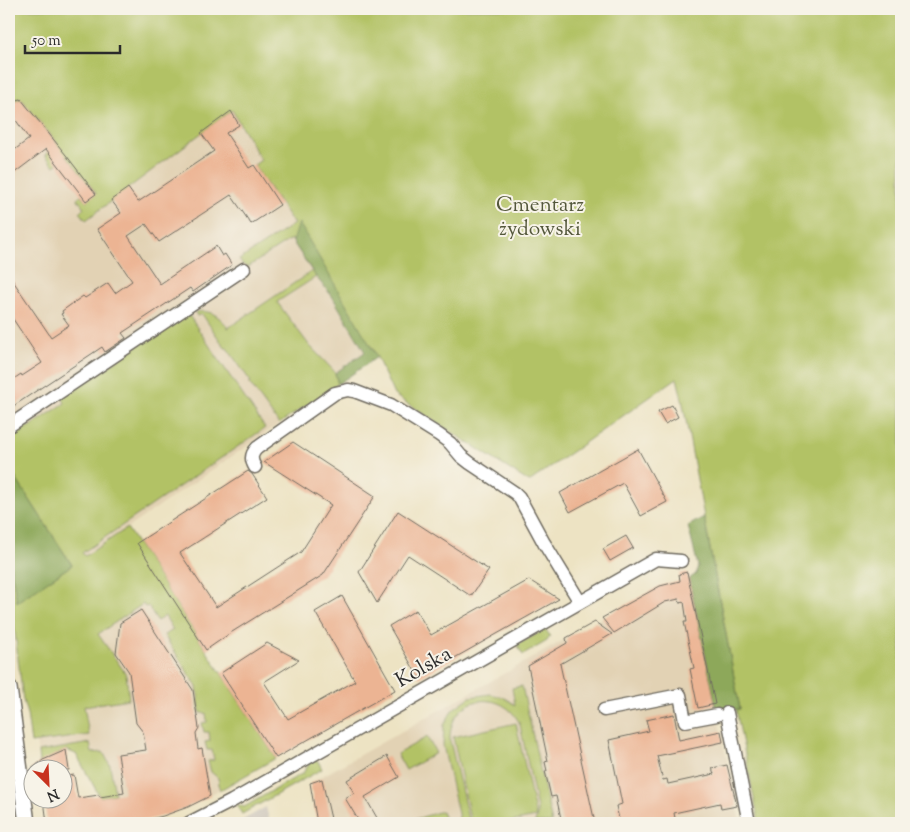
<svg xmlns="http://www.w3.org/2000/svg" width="910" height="832" font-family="'Sorts Mill Goudy',serif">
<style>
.built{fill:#e2d2b4}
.industrial{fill:#cac3b8}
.green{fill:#b2c265;stroke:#6e7648}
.forest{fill:#8da85a;stroke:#5c6a42}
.building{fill:#ecb493}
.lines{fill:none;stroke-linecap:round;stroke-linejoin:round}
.minor-casing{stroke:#6f6b60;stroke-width:15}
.major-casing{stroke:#6f6b60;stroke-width:18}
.minor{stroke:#fff;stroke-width:12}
.major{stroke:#fff;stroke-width:15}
.tram{stroke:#2b2b2b;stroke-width:1}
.labels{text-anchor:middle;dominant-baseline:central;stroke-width:4;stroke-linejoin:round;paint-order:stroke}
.park-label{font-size:21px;fill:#54583c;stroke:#f7f3e8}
.street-label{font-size:21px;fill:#2b2b2b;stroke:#f7f3e8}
</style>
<rect width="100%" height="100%" fill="#f7f3e8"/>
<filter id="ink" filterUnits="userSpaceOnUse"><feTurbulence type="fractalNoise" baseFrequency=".02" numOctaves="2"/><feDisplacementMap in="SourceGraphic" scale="10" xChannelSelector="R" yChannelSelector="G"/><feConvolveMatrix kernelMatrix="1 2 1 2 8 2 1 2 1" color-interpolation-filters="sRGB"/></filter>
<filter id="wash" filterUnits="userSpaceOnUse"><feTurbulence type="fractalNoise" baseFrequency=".0096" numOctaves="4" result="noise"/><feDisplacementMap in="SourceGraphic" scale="20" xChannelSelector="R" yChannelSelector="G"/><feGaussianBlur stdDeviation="1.12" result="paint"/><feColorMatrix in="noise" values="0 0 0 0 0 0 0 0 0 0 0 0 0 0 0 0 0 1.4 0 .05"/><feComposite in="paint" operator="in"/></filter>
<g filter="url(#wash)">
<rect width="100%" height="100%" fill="#ede3c3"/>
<!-- built -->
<g class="built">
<path d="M21,99L66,155L104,205L232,109L377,357L127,528L276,758L188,807L163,816L147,820L114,823L76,754L66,750L39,763L17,602L9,558V102Z"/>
<path d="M689,579L740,823H317L310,783L660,586Z"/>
</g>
<!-- industrial -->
<path class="industrial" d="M266,807L270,823H238L243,820Z"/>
<!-- green -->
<g class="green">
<path d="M9,9H901V823H759L736,710L740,709L682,399L677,378L529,482L394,395L374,351L312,269L316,277L277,302L309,345L334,371L338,384L279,424L249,383L251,382L227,348H225L202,314L197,316L195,312C210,309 220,316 228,328L312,271L291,239L248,267L243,265L239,260L294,224L254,165L261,160L232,110L86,220L80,212L84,208L77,198L81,195L86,201L96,193L66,155L57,162V164L54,166L46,156L47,153L58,144L21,99L9,102Z"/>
<path d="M188,314L265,428L82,553L85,556L127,528L276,758L220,790L218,778L211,772L208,761L214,760L212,750H207L205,742L210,741L209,732H204L202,723L207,722L206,713H200L197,687L164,635L173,630L165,616L157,621L148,606L145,607L143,604L98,634L126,674L129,699L84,706L89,735L31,743L27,714L23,700L13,616V604L9,576V558L17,601L72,565L9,468V431L21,423L25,424L28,428L65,403L62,397L179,318Z"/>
<path d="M544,630H546L550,636L547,641L523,655L517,645Z"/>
<path d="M522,686L552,823H535L537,815V808L520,725C509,696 468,691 454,720C451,726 450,733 450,740L469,823H460L443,745L444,725L453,709L470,697L490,694L503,697L515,705L512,688Z"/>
<path d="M516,723L536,817L505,823H471L453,737Z"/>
<path d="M427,737L436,753L406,770L397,754Z"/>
<path d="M90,743L92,753L103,752L110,765L115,794L100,797L76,754L66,750L39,763L38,752Z"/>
<path d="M314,760L318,761L322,769L242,814L236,804L244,807L303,773L310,762Z"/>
<path d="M442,811L446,823H410L409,821Z"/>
</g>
<!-- forest -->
<g class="forest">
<path d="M299,223L377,357L338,384L335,373L365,352L332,296L316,277L293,242Z"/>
<path d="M9,468L72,565L17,602L9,558Z"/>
<path d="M704,517L740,709L717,711L689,579L696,574L698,566L688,526Z"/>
</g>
<g id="blocks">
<!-- building -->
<g class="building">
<path d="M21,99L66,155L96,194L86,201L46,149L9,177V154L29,139L13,116L9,118V102Z"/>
<path d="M231,111L239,125L226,133L249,168L254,165L280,205L251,224L231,195L159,242L146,224L128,236L160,284L216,246L222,256L225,254L232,265L193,292L190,288L122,333L126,338L105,352L102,347L9,409V382L21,374L22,376L42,363L9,313V275L51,337L69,325L61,314L63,313L62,311L83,296L85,298L108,283L115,293L132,281L97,229L121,213L111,200L128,188L138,202L214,151L201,133Z"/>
<path d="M672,405L678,417L665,424L658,412Z"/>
<path d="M293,442L375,496L323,575L232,632L206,650L137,543L248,471L252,474L267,497L180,553L216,607L301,552L331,505L264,462Z"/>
<path d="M638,449L667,502L641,516L623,483L570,512L560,493Z"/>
<path d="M398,511L489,570L471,596L408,555L377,603L359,572Z"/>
<path d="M626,536L633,548L610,561L603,549Z"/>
<path d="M687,572L715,704L698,708L690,669L694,668L684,622H687L684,602L680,603L679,599L665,602L614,633L602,618L660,586L680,581L679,574Z"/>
<path d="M529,580L559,599L419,678L389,626L416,610L431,635Z"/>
<path d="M342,596L395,690L276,758L221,673L267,643L299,660L264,682L288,719L355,681L315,612Z"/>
<path d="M141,610L193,690L199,728L196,733L198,749L202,748L210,796L188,807L163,816L147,820L119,823H47L44,800H62V777L74,775L78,798L99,795L100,797L124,793L118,754L146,750L143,732L136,723L129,672L116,653L120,623Z"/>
<path d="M595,622L612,634L560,664L595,823H562L556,796L551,797L545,771H547L545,762L548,761L528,666L567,643L566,638Z"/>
<path d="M674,714L679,740L721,731L723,742L657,756L663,780L667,779L668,784L714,774L712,768L727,765L737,806L721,809L720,803L674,813L675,818L673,819L674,823H620L616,806L622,804L609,740L649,731L646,720Z"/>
<path d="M66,750L69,770H30L43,760Z"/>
<path d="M387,756L399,777L365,797L380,823H360L345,798L354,793L347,780Z"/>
<path d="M322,779L325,793L332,823H317L310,783Z"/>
</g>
</g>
</g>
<g filter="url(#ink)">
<use href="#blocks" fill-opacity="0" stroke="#6f6b60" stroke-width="1"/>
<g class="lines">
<defs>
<g id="minor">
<path d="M9,426L244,269"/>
<path d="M255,467C250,459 251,454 257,448L335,393L348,390L354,391L391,405L439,435L450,443L461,456L470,463L515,493L519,497L544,543L580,602"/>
<path d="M604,710L680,695L685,721L717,715"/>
<path d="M727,713L749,823"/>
<path d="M189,823L232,801L656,559L681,561"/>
</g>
<path id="major" d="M9,688L27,823"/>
</defs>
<!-- minor casing -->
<use href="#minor" class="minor-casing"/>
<!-- major casing -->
<use href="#major" class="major-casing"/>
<!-- minor -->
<use href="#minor" class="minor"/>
<!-- major -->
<use href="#major" class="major"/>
<!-- tram -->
<path class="tram" d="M9,792L13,823"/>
</g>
</g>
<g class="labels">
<!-- park labels -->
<g class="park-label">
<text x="540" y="206">Cmentarz<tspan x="540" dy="24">żydowski</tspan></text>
</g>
<!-- street labels -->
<g class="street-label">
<text transform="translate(424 668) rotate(-30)">Kolska</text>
</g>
</g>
<!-- margin -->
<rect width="910" height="832" fill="none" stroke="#f7f3e8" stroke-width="30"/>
<!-- north arrow -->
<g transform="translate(48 784) rotate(156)"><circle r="24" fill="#f7f3e8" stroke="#a5a39c"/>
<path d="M0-4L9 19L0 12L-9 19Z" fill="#c8321e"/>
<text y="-8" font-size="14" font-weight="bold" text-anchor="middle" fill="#2b2b2b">N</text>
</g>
<!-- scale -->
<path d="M25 45v8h95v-8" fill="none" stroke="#2b2b2b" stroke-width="2.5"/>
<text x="32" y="45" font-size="15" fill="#2b2b2b" stroke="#f7f3e8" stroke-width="4" paint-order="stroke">50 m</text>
</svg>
